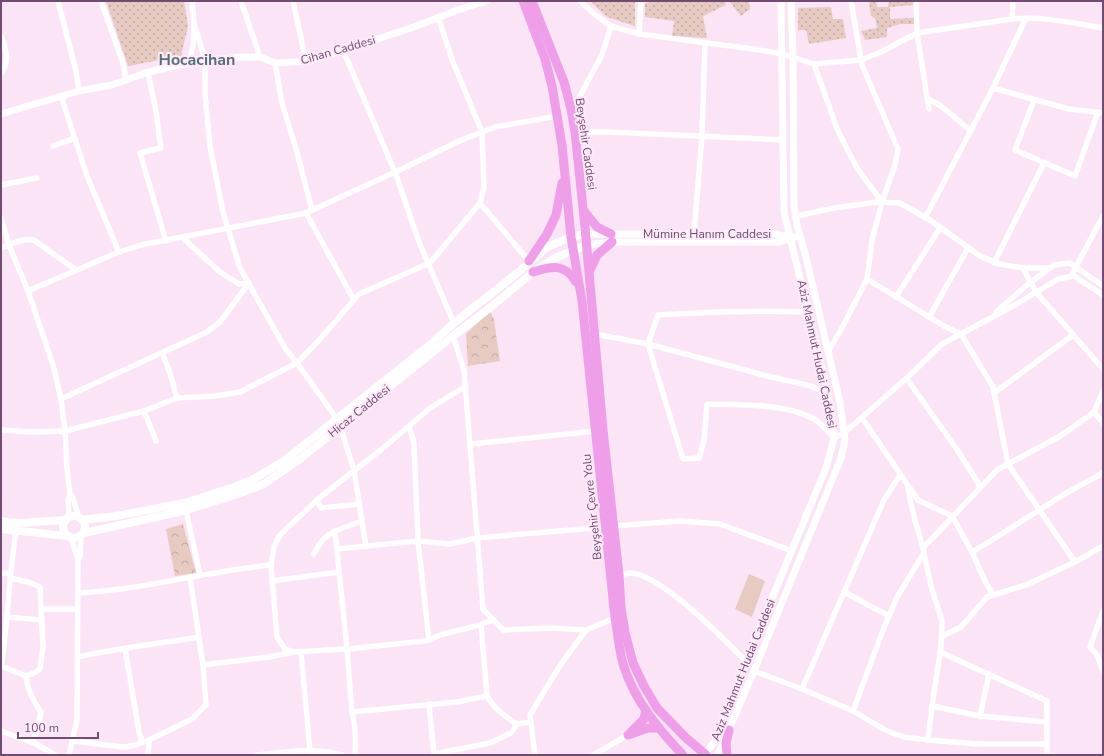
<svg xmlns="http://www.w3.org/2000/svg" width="1104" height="756" font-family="'Nunito Sans',sans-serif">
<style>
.grass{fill:url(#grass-dots)}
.forest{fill:url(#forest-crowns)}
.garden{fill:#e7cbc3}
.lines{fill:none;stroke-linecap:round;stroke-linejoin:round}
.minor{stroke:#fff;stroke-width:5.5}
.tertiary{stroke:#fff;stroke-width:7}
.secondary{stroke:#fff;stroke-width:8}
.trunk{stroke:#ef9ee9;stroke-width:9}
.labels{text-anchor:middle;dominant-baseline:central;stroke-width:4;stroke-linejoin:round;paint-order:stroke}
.street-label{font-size:12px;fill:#714b72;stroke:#fee9f9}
.district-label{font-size:16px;font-weight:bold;fill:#56707b;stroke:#fee9f9}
</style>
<defs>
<pattern id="grass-dots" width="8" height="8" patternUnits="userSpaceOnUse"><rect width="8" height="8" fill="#e7cbc3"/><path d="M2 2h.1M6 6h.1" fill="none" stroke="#c0a7a3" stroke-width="1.8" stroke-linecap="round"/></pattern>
<pattern id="forest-crowns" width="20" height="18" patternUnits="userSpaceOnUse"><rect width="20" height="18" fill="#e7cbc3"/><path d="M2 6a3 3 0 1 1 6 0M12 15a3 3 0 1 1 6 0" fill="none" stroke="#c0a7a3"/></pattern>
</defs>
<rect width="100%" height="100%" fill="#fbe4f5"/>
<!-- grass -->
<g class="grass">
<path d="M106,1H184L188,26L181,56L128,66Z"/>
<path d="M590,1H635V26L607,17Z"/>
<path d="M662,1H725L726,5L703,16L707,38L672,36L674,21L645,17V3Z"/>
<path d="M729,1H749L750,10L747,11L741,16Z"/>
<path d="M869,1H876L877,7H888L889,1H913V5L890,7V19L914,18V24H900L887,28V37L865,40L861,31L877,28L875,18L871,16Z"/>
<path d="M831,7L833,19H843L846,38L809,44L806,30H798V8Z"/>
</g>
<!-- forest -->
<g class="forest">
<path d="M490,311L494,320L500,361L468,366L466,334Z"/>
<path d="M183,524L196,573L175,576L166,529Z"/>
</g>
<!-- garden -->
<path class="garden" d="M749,574L765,581L752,617L735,609Z"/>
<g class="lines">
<!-- minor -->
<g class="minor">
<path d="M58,1L76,71L79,91"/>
<path d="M101,1L123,63L126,81"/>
<path d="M192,1L194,23"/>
<path d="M241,1L260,57"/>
<path d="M293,1L306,61"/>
<path d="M580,1L593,13L611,26L639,34L753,49L783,54L814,64L861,60L881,52L917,33L1012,19C1042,16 1073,23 1103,28"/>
<path d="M916,1L917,33L929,109"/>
<path d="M1026,18L993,88L1069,109L1103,113"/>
<path d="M1012,19L1013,1"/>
<path d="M639,34L641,1"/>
<path d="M1,36C6,49 10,61 1,74"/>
<path d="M343,50L395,172L419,242L454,323"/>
<path d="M189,63L193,45L194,23L205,60V94L210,146L223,212L240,268L285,348L297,363L337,419"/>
<path d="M275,63L282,103L297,152L312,210"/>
<path d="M814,64L838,131L857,168L882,202L895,165L898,149L862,65L851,1"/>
<path d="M148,72L156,112L161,148L140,153L166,241"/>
<path d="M61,96L87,176L119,252"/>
<path d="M927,98L941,106L971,131"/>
<path d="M1034,100L1015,150L1075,176L1098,112"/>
<path d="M571,109L575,105L602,55L611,26"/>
<path d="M575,132H609L784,140"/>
<path d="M53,146L75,138"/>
<path d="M1,185L37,178"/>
<path d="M882,202L872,240L867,279L944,326L961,334L993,387L1008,464L1075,562"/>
<path d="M480,203L529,261"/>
<path d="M306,213L354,300"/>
<path d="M796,216L834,208L877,202L900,203L930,220L980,256L999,264L1023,268"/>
<path d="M1,218L9,245L28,291L53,365L61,399L65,431L67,469L70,494"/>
<path d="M925,218L993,88"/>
<path d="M694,233L702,136L705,43"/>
<path d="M183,238L220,272L239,284L249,283"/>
<path d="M1,248C12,244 22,238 34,240L76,270"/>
<path d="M994,263L1044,163"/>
<path d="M1049,268H1023L1036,292L1103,369"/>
<path d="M1071,276L1103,216"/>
<path d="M28,291L119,252L141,245L306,213L406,167L459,141L495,127L558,116"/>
<path d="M896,297L940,228"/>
<path d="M808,312C759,310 708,312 658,315L648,344L683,459L699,458L704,440L707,404C739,405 786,403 814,419C821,423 828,432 834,438L844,433L910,375L942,344L1015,305L1058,279L1074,276L1103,295"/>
<path d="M996,312L1027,285L1054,265L1070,263L1103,286"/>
<path d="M929,317L968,248"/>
<path d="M595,334L648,344L767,376L811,386L828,394"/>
<path d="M453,336L464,370L483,609L503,630L550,628L586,630"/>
<path d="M828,352L843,326L867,279"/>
<path d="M162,353L170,373L177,398"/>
<path d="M907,379L958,451L980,486"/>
<path d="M466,386L430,408L382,449L319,498L280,535L274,547L271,565L277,637L285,649L294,652L347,649L425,641L443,634L476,626L494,620"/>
<path d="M994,393L1073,335"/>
<path d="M61,399L207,332L220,322L249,283"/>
<path d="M144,411L156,441"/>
<path d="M1094,412L1103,391"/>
<path d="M862,418L918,500L952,516L972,552L989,542L1063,495L1103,473"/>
<path d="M340,426L354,470L366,547"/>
<path d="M409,426L414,443L418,541L450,544L477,538L606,527"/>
<path d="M1,430L31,432L65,431L144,411L177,398L215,396L240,392L297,363L321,338L359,294L430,263L480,203L484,187L482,132L453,62L438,17"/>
<path d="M471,444L596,431"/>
<path d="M900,475L884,500L802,689L853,711L883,630L897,597L924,553"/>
<path d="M908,488L913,513L923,548"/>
<path d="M317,500L321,508L359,504"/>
<path d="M186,510L200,575"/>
<path d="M69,518L68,499L70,494L73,498L79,518"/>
<path d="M613,526L680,521L720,524L792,551"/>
<path d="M71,538L78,560"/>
<path d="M337,549L418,541L429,640"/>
<path d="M972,552L986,583L993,595"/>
<path d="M314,554C320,542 323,538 335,531"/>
<path d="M1,573L11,574"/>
<path d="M619,575C622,575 627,573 631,573C662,575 723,639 746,661"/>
<path d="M10,578L28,582L40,587L43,647L40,669L36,672L26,676"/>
<path d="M272,581L339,572"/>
<path d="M844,592L889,616"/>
<path d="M78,593C143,590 206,571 271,565"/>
<path d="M42,609H77"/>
<path d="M1103,611L1090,647L1097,655L1103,671"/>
<path d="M7,617L41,620"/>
<path d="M481,625L487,696"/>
<path d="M941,637L961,627L987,597L1026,585L1075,562L1103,546"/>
<path d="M125,649L139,732L142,742"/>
<path d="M301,652L310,751"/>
<path d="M940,652L1047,701V722"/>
<path d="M77,657C117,648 158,644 199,637"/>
<path d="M203,665L269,657L294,652"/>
<path d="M1,666C8,622 9,576 16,531"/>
<path d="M1,666L26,676C27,690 34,701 41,713L33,743"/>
<path d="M754,671L802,689"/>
<path d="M429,704L434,754L490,743L511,733L517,724"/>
<path d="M853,711L887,731L904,737L928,740L932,706"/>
<path d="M352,712L457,702L487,696C494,709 505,716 517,724L531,722L535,755"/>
<path d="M980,716L989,674"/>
<path d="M531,722L530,715L537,703L561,664L586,630L615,618"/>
<path d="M1,731L36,744L55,755"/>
<path d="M928,740L978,744H1047"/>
<path d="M73,741L124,747L136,745L149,740L192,719L206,705L203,665L190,577"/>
<path d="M69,755L77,720L78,560L80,557L81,536"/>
<path d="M148,755L149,740"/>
<path d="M256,755C284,752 315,747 342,755"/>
<path d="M355,755C356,740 356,726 352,712L347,649L335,531L362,521"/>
<path d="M593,755L628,735"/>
<path d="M1047,755V722L980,716L932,706L941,646L942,621L931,586L923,548L997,470L1062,435L1094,412L1103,423"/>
</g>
<!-- tertiary -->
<g class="tertiary">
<path d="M1,114L79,91L112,85L148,72L197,61L242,57H260L275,63L310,61L411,28L458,10L486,1"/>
<path d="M585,234H776L791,238"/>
<path d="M586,245L612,242H780L795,237"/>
<path d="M705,754L716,740L746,661L826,468L834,438L828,394L784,212L781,1"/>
<path d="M718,755L754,671L841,458L845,440L840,402L806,257L797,225L794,206L793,58L791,1"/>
</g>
<!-- secondary -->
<g class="secondary">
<circle cx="74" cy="527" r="11"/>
<path d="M82,520L116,516L184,503L231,488L252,480L284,461L338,418L431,344L454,323L520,271L547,247L571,237L585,234"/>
<path d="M1,521L17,523L66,520"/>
<path d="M1,529L68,536"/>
<path d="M84,533L183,511L238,494L264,484L300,459L453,336L491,307L533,272L555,258L586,245"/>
</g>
<!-- trunk -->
<g class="trunk">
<path d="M523,1L545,59L552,86L562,145L571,237L582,301L615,618C618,634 619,652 624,667C635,701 659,730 683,755"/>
<path d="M532,1L564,82L571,109L575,132L585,227L603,430L619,575L621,608L625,632L633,663L644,686L657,708L685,737L706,755"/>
<path d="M584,211L597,227L611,234"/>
<path d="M529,261L547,234L556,215L562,183"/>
<path d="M590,270L597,255L612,242"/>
<path d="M533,272C551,266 565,263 576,282"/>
<path d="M630,733L644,719L646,710"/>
<path d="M628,735L648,728H659"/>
<path d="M727,755L726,743L729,730"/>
</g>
</g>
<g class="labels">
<!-- street labels -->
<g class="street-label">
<text transform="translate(338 50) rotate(-16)">Cihan Caddesi</text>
<text transform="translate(586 144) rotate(82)">Beyşehir Caddesi</text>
<text x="707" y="234">Mümine Hanım Caddesi</text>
<text transform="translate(817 354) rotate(78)">Aziz Mahmut Hudai Caddesi</text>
<text transform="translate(359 411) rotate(-39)">Hicaz Caddesi</text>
<text transform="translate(592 507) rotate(-96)">Beyşehir Çevre Yolu</text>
<text transform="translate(743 670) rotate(-68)">Aziz Mahmut Hudai Caddesi</text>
</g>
<!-- district labels -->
<g class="district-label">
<text x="197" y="60">Hocacihan</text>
</g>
</g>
<!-- border -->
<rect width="1104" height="756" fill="none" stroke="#714b72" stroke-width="4"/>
<!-- scale -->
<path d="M18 732v6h80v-6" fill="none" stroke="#714b72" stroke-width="2"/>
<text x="24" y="732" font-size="12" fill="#714b72" stroke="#fee9f9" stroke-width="3" paint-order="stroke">100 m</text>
</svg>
